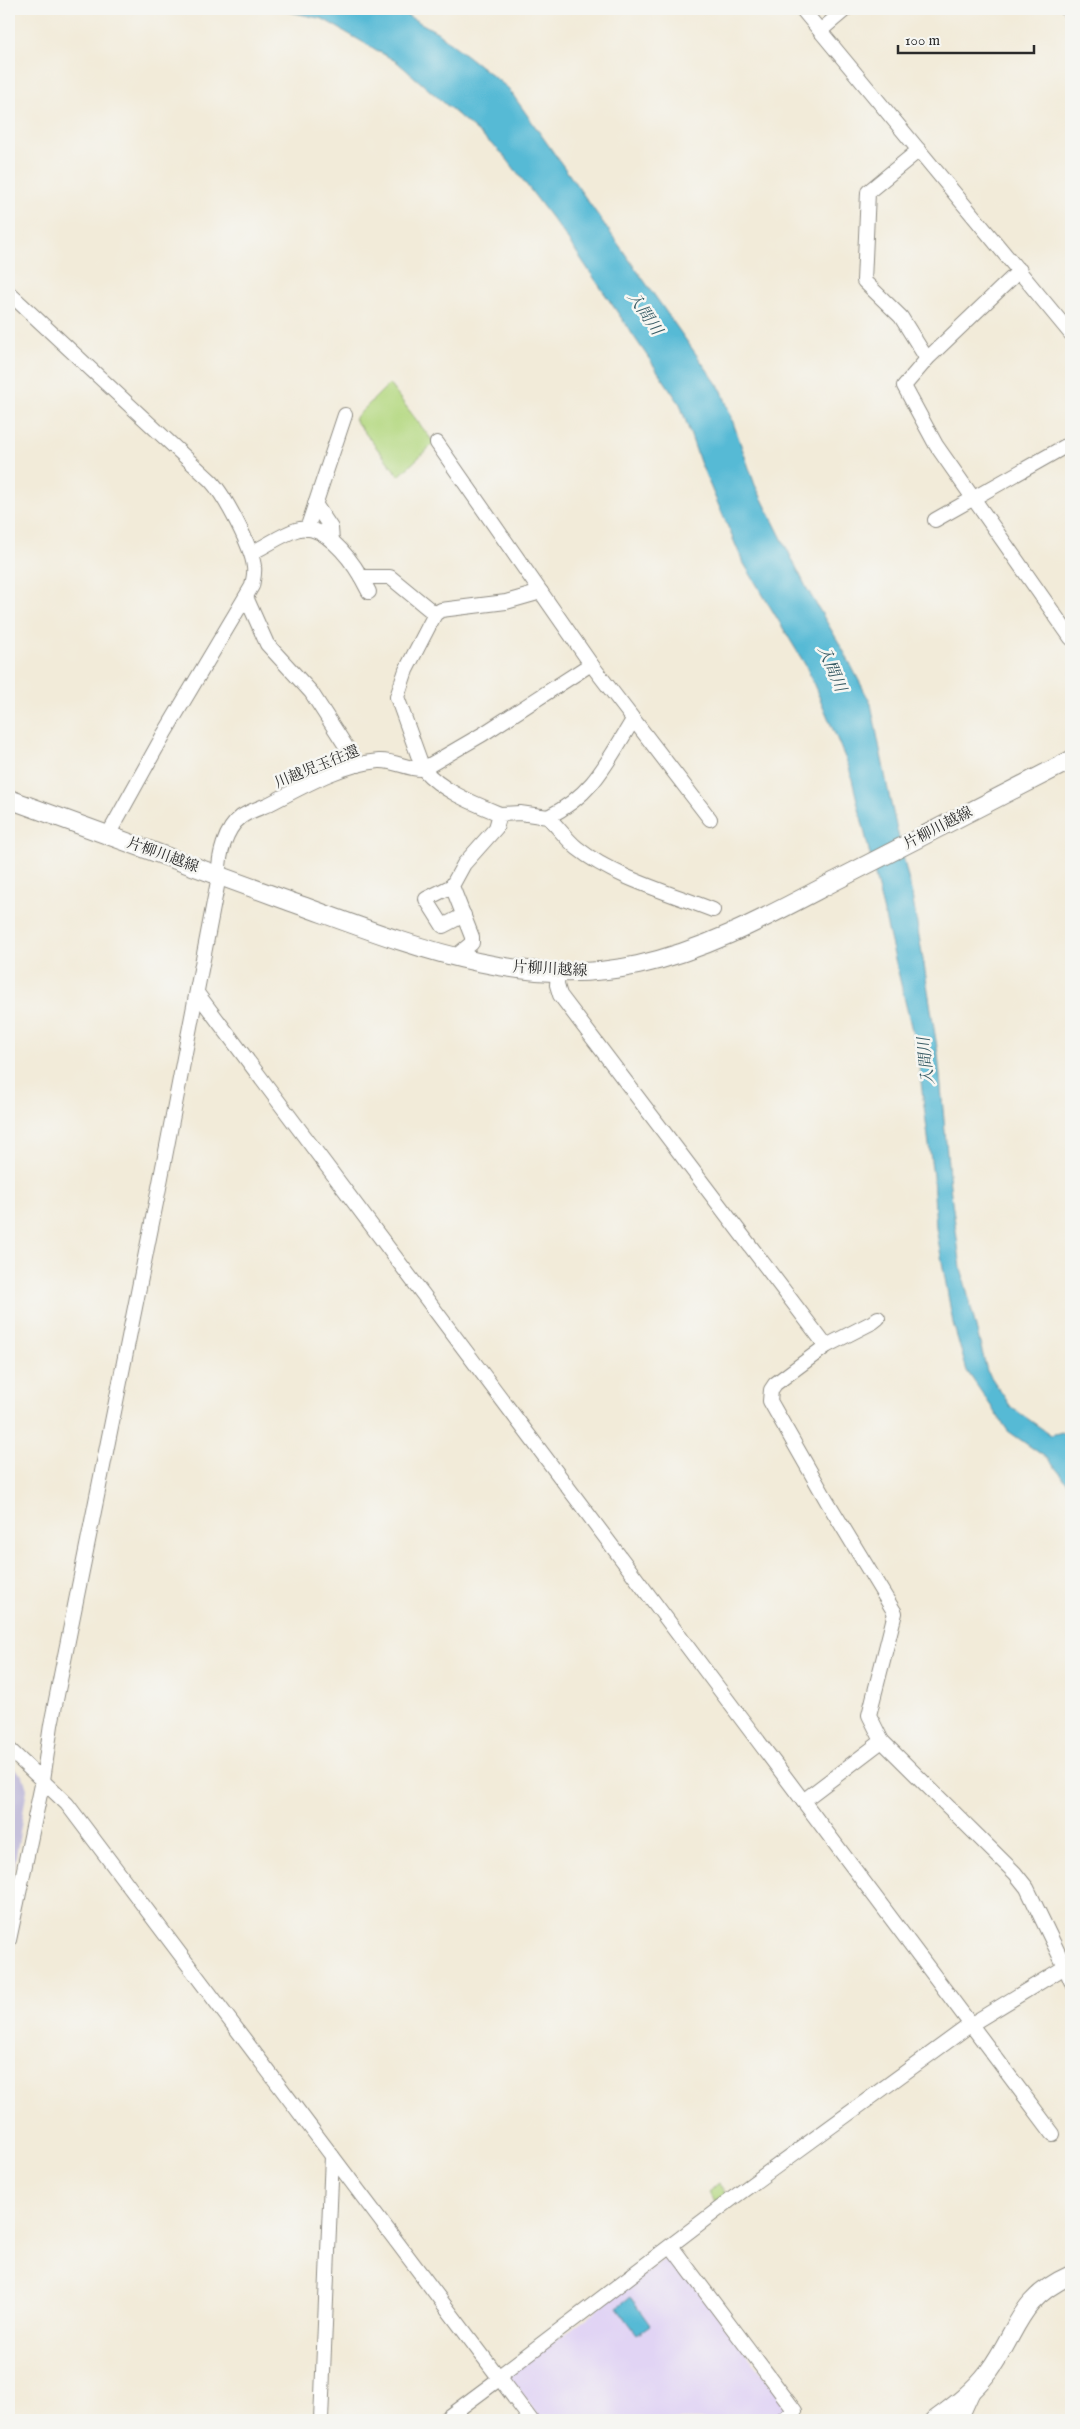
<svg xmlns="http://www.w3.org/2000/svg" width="1080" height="2429" font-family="'IM FELL English','Noto Serif JP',serif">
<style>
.built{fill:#e1d4f4}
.industrial{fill:#c5c0db}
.green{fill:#b4d880;stroke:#708256}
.water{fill:#56bad5;stroke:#407280}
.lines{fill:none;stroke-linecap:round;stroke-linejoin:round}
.minor-casing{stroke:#8e8b82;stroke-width:16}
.major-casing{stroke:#8e8b82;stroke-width:20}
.minor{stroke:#fff;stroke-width:14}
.major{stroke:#fff;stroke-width:18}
.labels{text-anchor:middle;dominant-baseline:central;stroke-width:5;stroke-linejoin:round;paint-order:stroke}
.street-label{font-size:15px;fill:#2b2b2b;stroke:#f6f6f2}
.water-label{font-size:16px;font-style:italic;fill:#3a5d66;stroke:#f6f6f2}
</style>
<rect width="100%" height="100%" fill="#f6f6f2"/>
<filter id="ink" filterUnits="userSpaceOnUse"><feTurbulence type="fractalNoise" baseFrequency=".02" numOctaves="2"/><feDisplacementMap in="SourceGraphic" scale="10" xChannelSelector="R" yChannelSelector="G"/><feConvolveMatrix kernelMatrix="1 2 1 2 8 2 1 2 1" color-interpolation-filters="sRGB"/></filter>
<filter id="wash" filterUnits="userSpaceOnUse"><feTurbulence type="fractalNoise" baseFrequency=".0096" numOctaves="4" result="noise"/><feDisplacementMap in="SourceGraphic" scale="20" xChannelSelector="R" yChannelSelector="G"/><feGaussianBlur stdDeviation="1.12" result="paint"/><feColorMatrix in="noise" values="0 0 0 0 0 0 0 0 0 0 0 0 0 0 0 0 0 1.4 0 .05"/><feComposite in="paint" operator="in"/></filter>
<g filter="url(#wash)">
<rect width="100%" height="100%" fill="#f2ebd9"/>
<!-- built -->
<path class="built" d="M670,2255L789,2408L777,2420H542L508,2376Z"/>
<!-- industrial -->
<path class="industrial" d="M9,1764L23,1776L27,1789L9,1899Z"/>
<!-- green -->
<g class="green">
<path d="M389,384L434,443L399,476L354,419Z"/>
<path d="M719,2183L728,2194L719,2206L708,2192Z"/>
</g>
<!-- water -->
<g class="water">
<path d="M276,9H395L437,32L508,88L722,391L755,485L806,587L842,648L871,704L889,795L912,895L925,971L938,1054L950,1186L961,1268L987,1371L1011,1407L1051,1435L1062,1432L1071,1438V1487L1048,1459L1008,1431L967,1371L953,1323L936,1228L933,1176L917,1051L849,767L806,666L743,562L700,462L680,404L564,234L503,154L397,62L323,19Z"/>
<path d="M630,2297L650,2325L637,2334L617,2307Z"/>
</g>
</g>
<g filter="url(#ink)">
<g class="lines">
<defs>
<g id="minor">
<path d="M802,9L1071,334"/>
<path d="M1067,9L1071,14"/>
<path d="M820,31L846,9"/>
<path d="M919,150L868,192L864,281L901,317L927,359"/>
<path d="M1020,270L927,359L904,386L936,445L1071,638"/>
<path d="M9,293L211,481C225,496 252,547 254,567C255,573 253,580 252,586L164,734L108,835"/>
<path d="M437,443L591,664L710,819"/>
<path d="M315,504L331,528L332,541"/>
<path d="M935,520L1071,443"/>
<path d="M307,529L345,415"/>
<path d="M251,553C266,546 281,535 296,530C322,521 350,558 361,577H390L435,614"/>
<path d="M361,577L369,592"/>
<path d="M246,597L267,644L311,692L358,765"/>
<path d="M500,814C473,803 442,791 423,769L397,697L406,670L435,614L441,610L506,602L541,592"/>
<path d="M548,817C594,794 607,762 633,720"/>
<path d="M452,886L426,899L443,926L464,915"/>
<path d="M459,959L461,952L472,943V937L452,886L464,864L496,828L500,814L520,813L548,817C558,827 566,839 577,848C613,877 670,893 713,910"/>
<path d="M558,972L557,985L560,995L826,1346"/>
<path d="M197,993L1053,2134"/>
<path d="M9,1749L67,1804L531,2420"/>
<path d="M803,1801L882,1741"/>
<path d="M9,1940L43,1780L51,1725L158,1193L219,876C218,857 225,829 241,817C249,811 260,808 269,804C302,787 341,764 379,761C395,760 408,770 423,769L483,734L591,664"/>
<path d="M1065,1967L1071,1981"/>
<path d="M671,2246L795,2411L783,2420"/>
<path d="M498,2377L733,2198L970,2025L1065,1967L1027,1888L1015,1873L882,1741L869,1715L895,1613L827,1501L770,1401L771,1390L775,1384L826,1346L873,1322L878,1318"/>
<path d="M321,2420L332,2156"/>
<path d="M444,2420L499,2379"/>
<path d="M960,2420L974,2389"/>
</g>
<g id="major">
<path d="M9,799C100,832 191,866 283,899C396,939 515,992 638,965C710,949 772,914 837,880C915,840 993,800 1071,760"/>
<path d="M935,2420C954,2406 974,2391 989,2371C1019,2330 1017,2299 1071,2275"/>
</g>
</defs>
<!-- minor casing -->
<use href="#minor" class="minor-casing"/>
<!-- major casing -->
<use href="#major" class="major-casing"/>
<!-- minor -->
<use href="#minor" class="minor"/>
<!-- major -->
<use href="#major" class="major"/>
</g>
</g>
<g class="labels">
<!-- street labels -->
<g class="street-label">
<text transform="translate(317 767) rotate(-22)">川越児玉往還</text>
<text transform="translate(938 828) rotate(-27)">片柳川越線</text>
<text transform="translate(163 855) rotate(20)">片柳川越線</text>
<text transform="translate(550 969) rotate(3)">片柳川越線</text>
</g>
<!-- water labels -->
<g class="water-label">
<text transform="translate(644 314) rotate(56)">入間川</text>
<text transform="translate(831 669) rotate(67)">入間川</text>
<text transform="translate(927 1061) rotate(-96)">入間川</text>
</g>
</g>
<!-- margin -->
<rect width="1080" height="2429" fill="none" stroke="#f6f6f2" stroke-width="30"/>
<!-- scale -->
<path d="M898 45v8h136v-8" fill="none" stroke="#2b2b2b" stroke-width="2.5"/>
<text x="905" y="45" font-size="15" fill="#2b2b2b" stroke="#f6f6f2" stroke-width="4" paint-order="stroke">100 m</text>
</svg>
